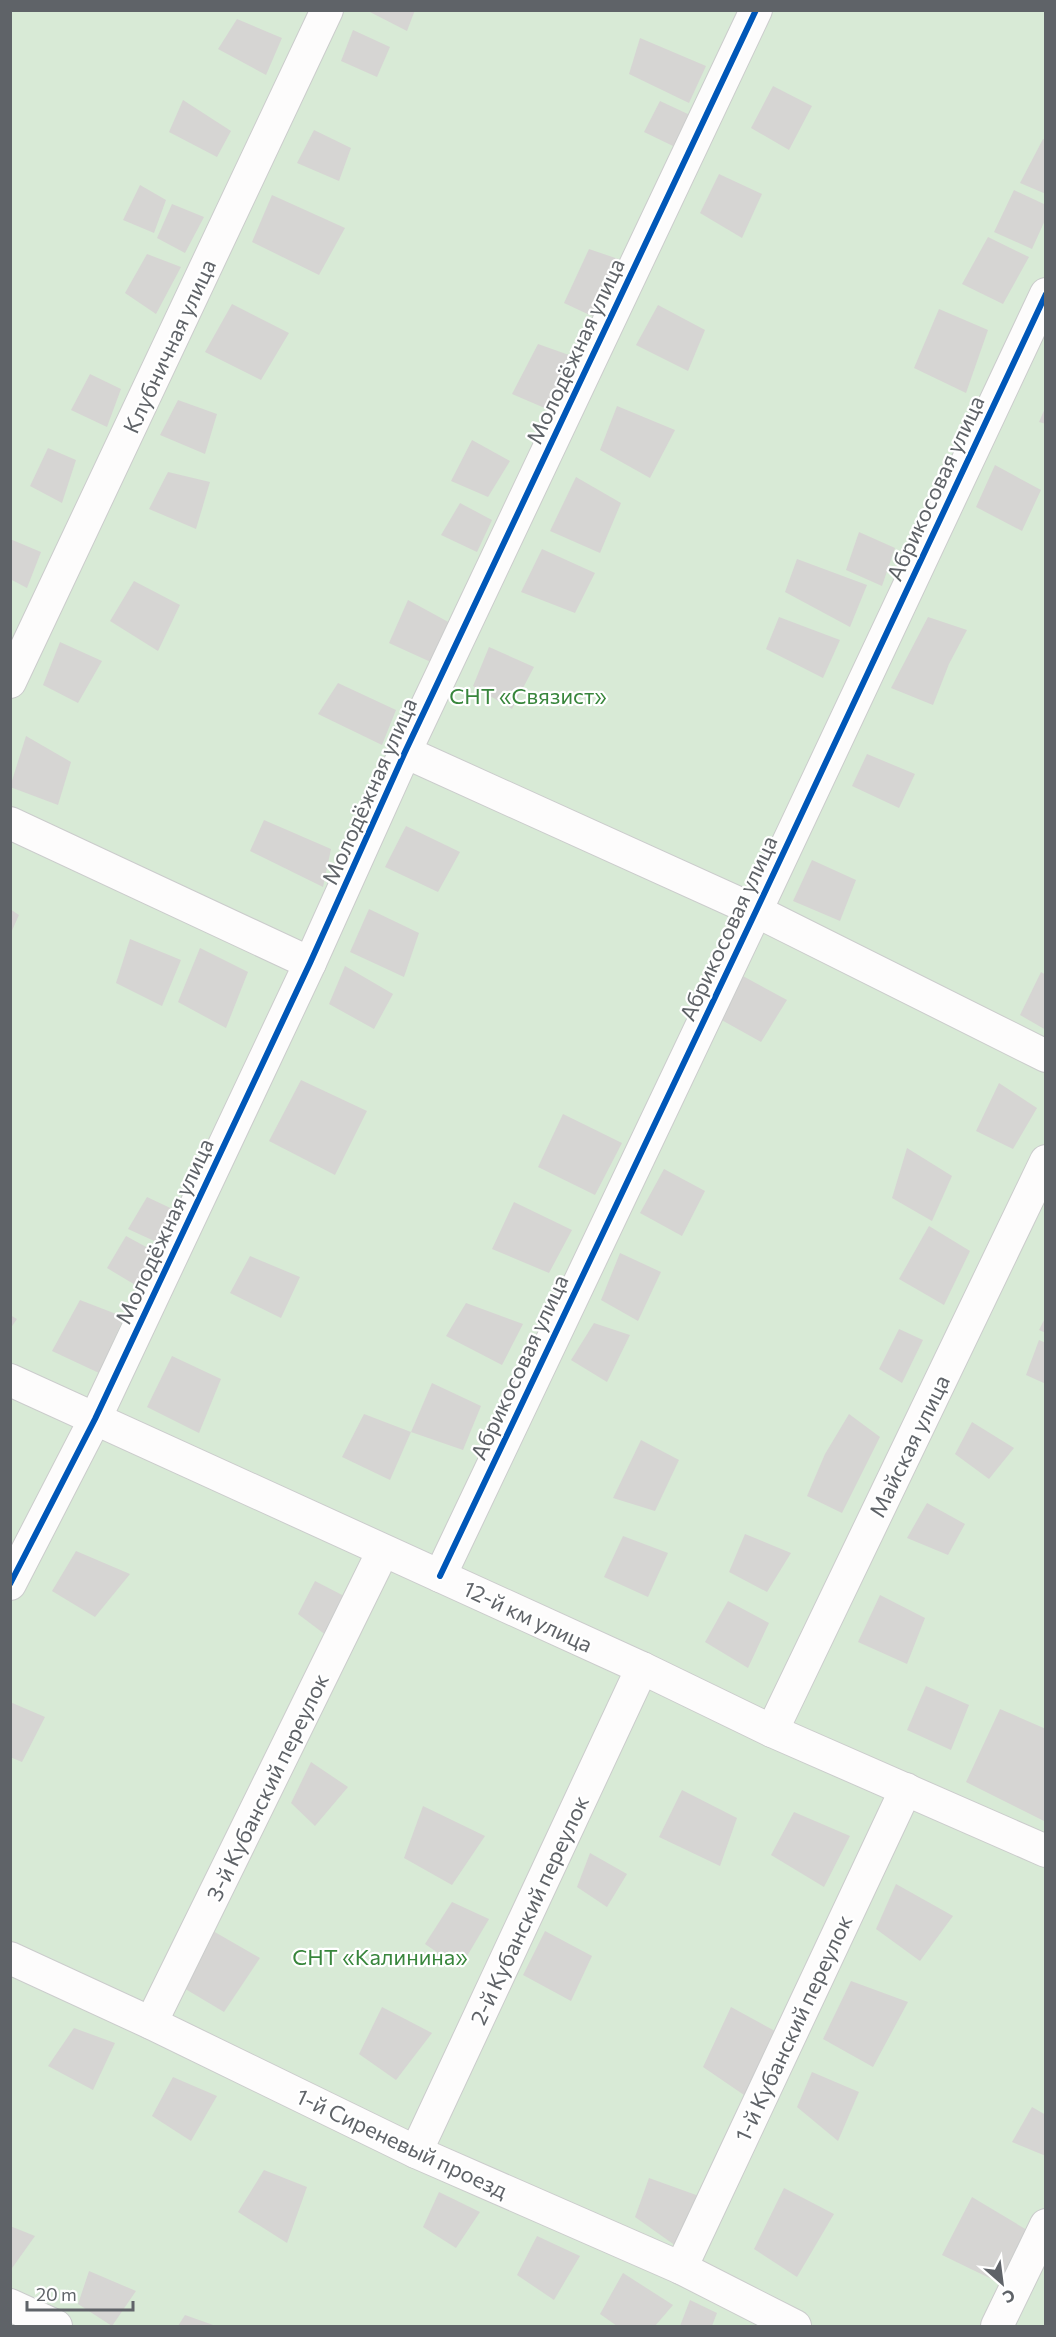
<svg xmlns="http://www.w3.org/2000/svg" width="1056" height="2337" font-family="Commissioner,sans-serif">
<style>
.green{fill:#d8ead6}
.building{fill:#d6d5d3}
.lines{fill:none;stroke-linecap:round;stroke-linejoin:round}
.street-casing{stroke:#cbcccc;stroke-width:34}
.street{stroke:#fdfcfc;stroke-width:32}
.cycleway-casing{stroke:#fff;stroke-width:10}
.cycleway{stroke:#0057b8;stroke-width:6}
.labels{text-anchor:middle;dominant-baseline:central;stroke-width:4.5;stroke-linejoin:round;paint-order:stroke}
.street-label{font-size:22px;fill:#5f6368;stroke:#fff}
.park-label{font-size:22px;fill:#38863c;stroke:#fff}
</style>
<rect width="100%" height="100%" fill="#efeeea"/>
<!-- green -->
<rect class="green" x="11" y="11" width="1034" height="2315"/>
<!-- building -->
<g class="building">
<path d="M366,10H415L407,31Z"/>
<path d="M237,19L282,38L266,75L218,49Z"/>
<path d="M353,30L390,47L377,77L341,61Z"/>
<path d="M640,38L706,66L689,103L629,74Z"/>
<path d="M773,86L812,106L789,150L751,128Z"/>
<path d="M183,100L231,131L217,157L169,132Z"/>
<path d="M660,101L690,115L673,146L644,132Z"/>
<path d="M314,130L351,148L339,181L297,163Z"/>
<path d="M1043,139L1046,140V194L1020,183Z"/>
<path d="M719,174L762,194L742,238L700,213Z"/>
<path d="M140,185L166,200L154,233L123,220Z"/>
<path d="M1014,190L1046,205V218L1032,249L994,232Z"/>
<path d="M272,195L345,228L319,275L252,242Z"/>
<path d="M172,204L204,217L185,253L157,238Z"/>
<path d="M988,237L1029,257L1003,304L962,284Z"/>
<path d="M589,249L627,262L594,317L564,303Z"/>
<path d="M147,254L181,267L156,314L125,293Z"/>
<path d="M232,304L289,333L261,380L205,352Z"/>
<path d="M658,305L705,330L688,371L636,345Z"/>
<path d="M939,309L988,330L966,393L914,368Z"/>
<path d="M538,344L569,355L554,412L512,394Z"/>
<path d="M90,374L121,389L107,427L71,410Z"/>
<path d="M178,400L217,414L205,454L160,435Z"/>
<path d="M617,406L675,430L650,478L600,450Z"/>
<path d="M1046,406V424L1039,422Z"/>
<path d="M472,440L510,461L488,497L451,481Z"/>
<path d="M48,448L76,460L62,503L30,486Z"/>
<path d="M995,465L1041,490L1022,531L976,507Z"/>
<path d="M168,472L210,482L196,529L149,509Z"/>
<path d="M576,477L621,503L600,553L550,531Z"/>
<path d="M460,503L492,520L477,552L441,535Z"/>
<path d="M859,532L895,548L882,586L846,570Z"/>
<path d="M10,539L41,552L27,588L10,579Z"/>
<path d="M542,549L595,573L575,613L521,592Z"/>
<path d="M797,559L867,585L850,627L785,592Z"/>
<path d="M134,581L180,605L158,651L110,621Z"/>
<path d="M408,600L452,624L433,663L389,643Z"/>
<path d="M779,617L840,640L823,678L766,649Z"/>
<path d="M928,617L967,630L949,664L933,705L891,688Z"/>
<path d="M60,642L102,661L78,703L43,685Z"/>
<path d="M489,647L534,667L512,709L473,686Z"/>
<path d="M338,683L396,710L382,745L318,714Z"/>
<path d="M26,736L71,762L58,805L10,787Z"/>
<path d="M867,754L915,774L899,808L852,786Z"/>
<path d="M264,820L331,849L323,887L250,851Z"/>
<path d="M406,826L460,852L438,892L385,867Z"/>
<path d="M812,860L856,880L840,921L793,901Z"/>
<path d="M10,909L19,915L10,935Z"/>
<path d="M369,909L419,933L404,977L350,952Z"/>
<path d="M130,939L181,960L162,1006L116,983Z"/>
<path d="M200,948L248,972L226,1028L178,1002Z"/>
<path d="M345,966L393,994L374,1029L329,1004Z"/>
<path d="M1041,972L1046,975V1030L1020,1015Z"/>
<path d="M741,975L787,1000L761,1042L718,1018Z"/>
<path d="M301,1080L367,1111L335,1175L269,1141Z"/>
<path d="M999,1083L1037,1108L1013,1149L976,1131Z"/>
<path d="M563,1114L622,1143L595,1195L538,1167Z"/>
<path d="M907,1148L952,1176L932,1221L892,1198Z"/>
<path d="M664,1169L705,1191L682,1236L640,1213Z"/>
<path d="M147,1197L181,1213L163,1245L128,1229Z"/>
<path d="M514,1202L572,1230L549,1273L492,1249Z"/>
<path d="M929,1226L970,1251L944,1305L899,1279Z"/>
<path d="M126,1236L161,1255L142,1289L107,1268Z"/>
<path d="M620,1253L661,1272L638,1321L601,1300Z"/>
<path d="M250,1256L300,1277L281,1318L230,1293Z"/>
<path d="M80,1300L124,1317L99,1373L52,1351Z"/>
<path d="M466,1303L523,1324L502,1365L446,1336Z"/>
<path d="M10,1315L17,1319L10,1329Z"/>
<path d="M1046,1316V1333L1039,1330Z"/>
<path d="M594,1323L630,1335L607,1382L571,1360Z"/>
<path d="M899,1329L923,1340L902,1383L879,1369Z"/>
<path d="M1039,1340L1046,1343V1384L1026,1375Z"/>
<path d="M172,1356L221,1379L199,1433L147,1407Z"/>
<path d="M432,1383L481,1406L463,1450L411,1432Z"/>
<path d="M364,1414L411,1432L390,1480L342,1457Z"/>
<path d="M849,1414L880,1437L842,1513L807,1496L825,1454Z"/>
<path d="M972,1422L1014,1448L989,1479L955,1454Z"/>
<path d="M641,1440L679,1460L655,1511L613,1498Z"/>
<path d="M927,1503L965,1524L948,1555L907,1538Z"/>
<path d="M745,1534L791,1553L767,1592L729,1572Z"/>
<path d="M623,1536L668,1553L648,1597L604,1577Z"/>
<path d="M76,1551L130,1574L95,1617L52,1591Z"/>
<path d="M315,1581L350,1599L331,1639L298,1614Z"/>
<path d="M880,1595L925,1618L907,1664L858,1642Z"/>
<path d="M728,1601L769,1623L748,1668L705,1642Z"/>
<path d="M926,1686L969,1705L951,1750L907,1730Z"/>
<path d="M10,1702L45,1717L22,1762L10,1757Z"/>
<path d="M1000,1709L1046,1729V1822L966,1782Z"/>
<path d="M311,1762L348,1787L315,1826L291,1803Z"/>
<path d="M682,1790L737,1818L720,1866L659,1837Z"/>
<path d="M423,1806L485,1836L452,1885L404,1858Z"/>
<path d="M794,1812L850,1836L824,1887L771,1855Z"/>
<path d="M590,1853L627,1874L607,1907L577,1887Z"/>
<path d="M896,1884L953,1916L920,1961L876,1929Z"/>
<path d="M452,1902L489,1919L460,1968L425,1944Z"/>
<path d="M213,1931L260,1958L224,2012L182,1987Z"/>
<path d="M545,1931L592,1956L571,2001L523,1975Z"/>
<path d="M851,1981L908,2002L873,2067L823,2039Z"/>
<path d="M382,2007L432,2033L396,2080L359,2054Z"/>
<path d="M731,2007L775,2031L744,2095L703,2067Z"/>
<path d="M74,2028L115,2043L93,2090L48,2066Z"/>
<path d="M812,2072L859,2092L838,2141L797,2107Z"/>
<path d="M173,2077L217,2096L191,2141L152,2116Z"/>
<path d="M1032,2107L1046,2115V2156L1012,2142Z"/>
<path d="M264,2170L307,2187L287,2243L238,2212Z"/>
<path d="M649,2178L699,2196L676,2246L635,2217Z"/>
<path d="M784,2188L834,2214L797,2277L754,2249Z"/>
<path d="M439,2192L480,2212L456,2248L423,2227Z"/>
<path d="M972,2197L1032,2233L1006,2286L942,2255Z"/>
<path d="M10,2226L35,2236L10,2271Z"/>
<path d="M537,2236L580,2256L554,2300L517,2275Z"/>
<path d="M89,2271L136,2291L112,2326L78,2304Z"/>
<path d="M623,2273L673,2305L655,2326H617L600,2314Z"/>
<path d="M690,2300L717,2313L712,2326H680Z"/>
<path d="M185,2315L216,2326H178Z"/>
</g>
<g class="lines">
<defs>
<g id="street">
<path d="M10,682L327,10"/>
<path d="M405,752L756,911L1046,1056"/>
<path d="M10,823L310,963"/>
<path d="M10,1380L642,1668L772,1731L1046,1851"/>
<path d="M440,1576L756,911L1046,294"/>
<path d="M10,1584L95,1419L310,963L405,752L756,10"/>
<path d="M772,1731L1046,1161"/>
<path d="M10,1958L151,2023L416,2152L681,2268L795,2326"/>
<path d="M151,2023L383,1551"/>
<path d="M416,2152L642,1668"/>
<path d="M681,2268L906,1789"/>
<path d="M10,2305L56,2326"/>
<path d="M997,2326L1046,2225"/>
</g>
</defs>
<!-- street casing -->
<use href="#street" class="street-casing"/>
<!-- street -->
<use href="#street" class="street"/>
<defs>
<g id="cycleway">
<path d="M440,1576L756,911L1046,294"/>
<path d="M10,1584L95,1419L310,963L405,752L756,10"/>
</g>
</defs>
<!-- cycleway casing -->
<use href="#cycleway" class="cycleway-casing"/>
<!-- cycleway -->
<use href="#cycleway" class="cycleway"/>
</g>
<g class="labels">
<!-- street labels -->
<g class="street-label">
<text transform="translate(169 346) rotate(-65)">Клубничная улица</text>
<text transform="translate(575 351) rotate(-65)">Молодёжная улица</text>
<text transform="translate(935 488) rotate(-65)">Абрикосовая улица</text>
<text transform="translate(369 791) rotate(-66)">Молодёжная улица</text>
<text transform="translate(728 928) rotate(-65)">Абрикосовая улица</text>
<text transform="translate(164 1231) rotate(-65)">Молодёжная улица</text>
<text transform="translate(519 1367) rotate(-65)">Абрикосовая улица</text>
<text transform="translate(909 1446) rotate(-64)">Майская улица</text>
<text transform="translate(528 1616) rotate(25)">12-й км улица</text>
<text transform="translate(267 1787) rotate(-64)">3-й Кубанский переулок</text>
<text transform="translate(529 1910) rotate(-65)">2-й Кубанский переулок</text>
<text transform="translate(793 2028) rotate(-65)">1-й Кубанский переулок</text>
<text transform="translate(402 2143) rotate(25)">1-й Сиреневый проезд</text>
</g>
<!-- park labels -->
<g class="park-label">
<text x="528" y="695">СНТ «Связист»</text>
<text x="380" y="1956">СНТ «Калинина»</text>
</g>
</g>
<!-- border -->
<rect width="1056" height="2337" fill="none" stroke="#5f6368" stroke-width="24"/>
<!-- north arrow -->
<g transform="translate(1002 2283) rotate(152)" stroke="#ffffff" stroke-width="4.5" paint-order="stroke">
<path d="M0-4.5L10 22L0 15L-10 22Z" fill="#5f6368"/>
<text y="-9" font-size="16" font-weight="bold" text-anchor="middle" fill="#5f6368">С</text>
</g>
<!-- scale -->
<path d="M27 2301v9h106v-9" fill="none" stroke="#5f6368" stroke-width="3"/>
<text x="36" y="2301" font-size="18" fill="#5f6368" stroke="#ffffff" stroke-width="4.5" paint-order="stroke">20 m</text>
</svg>
